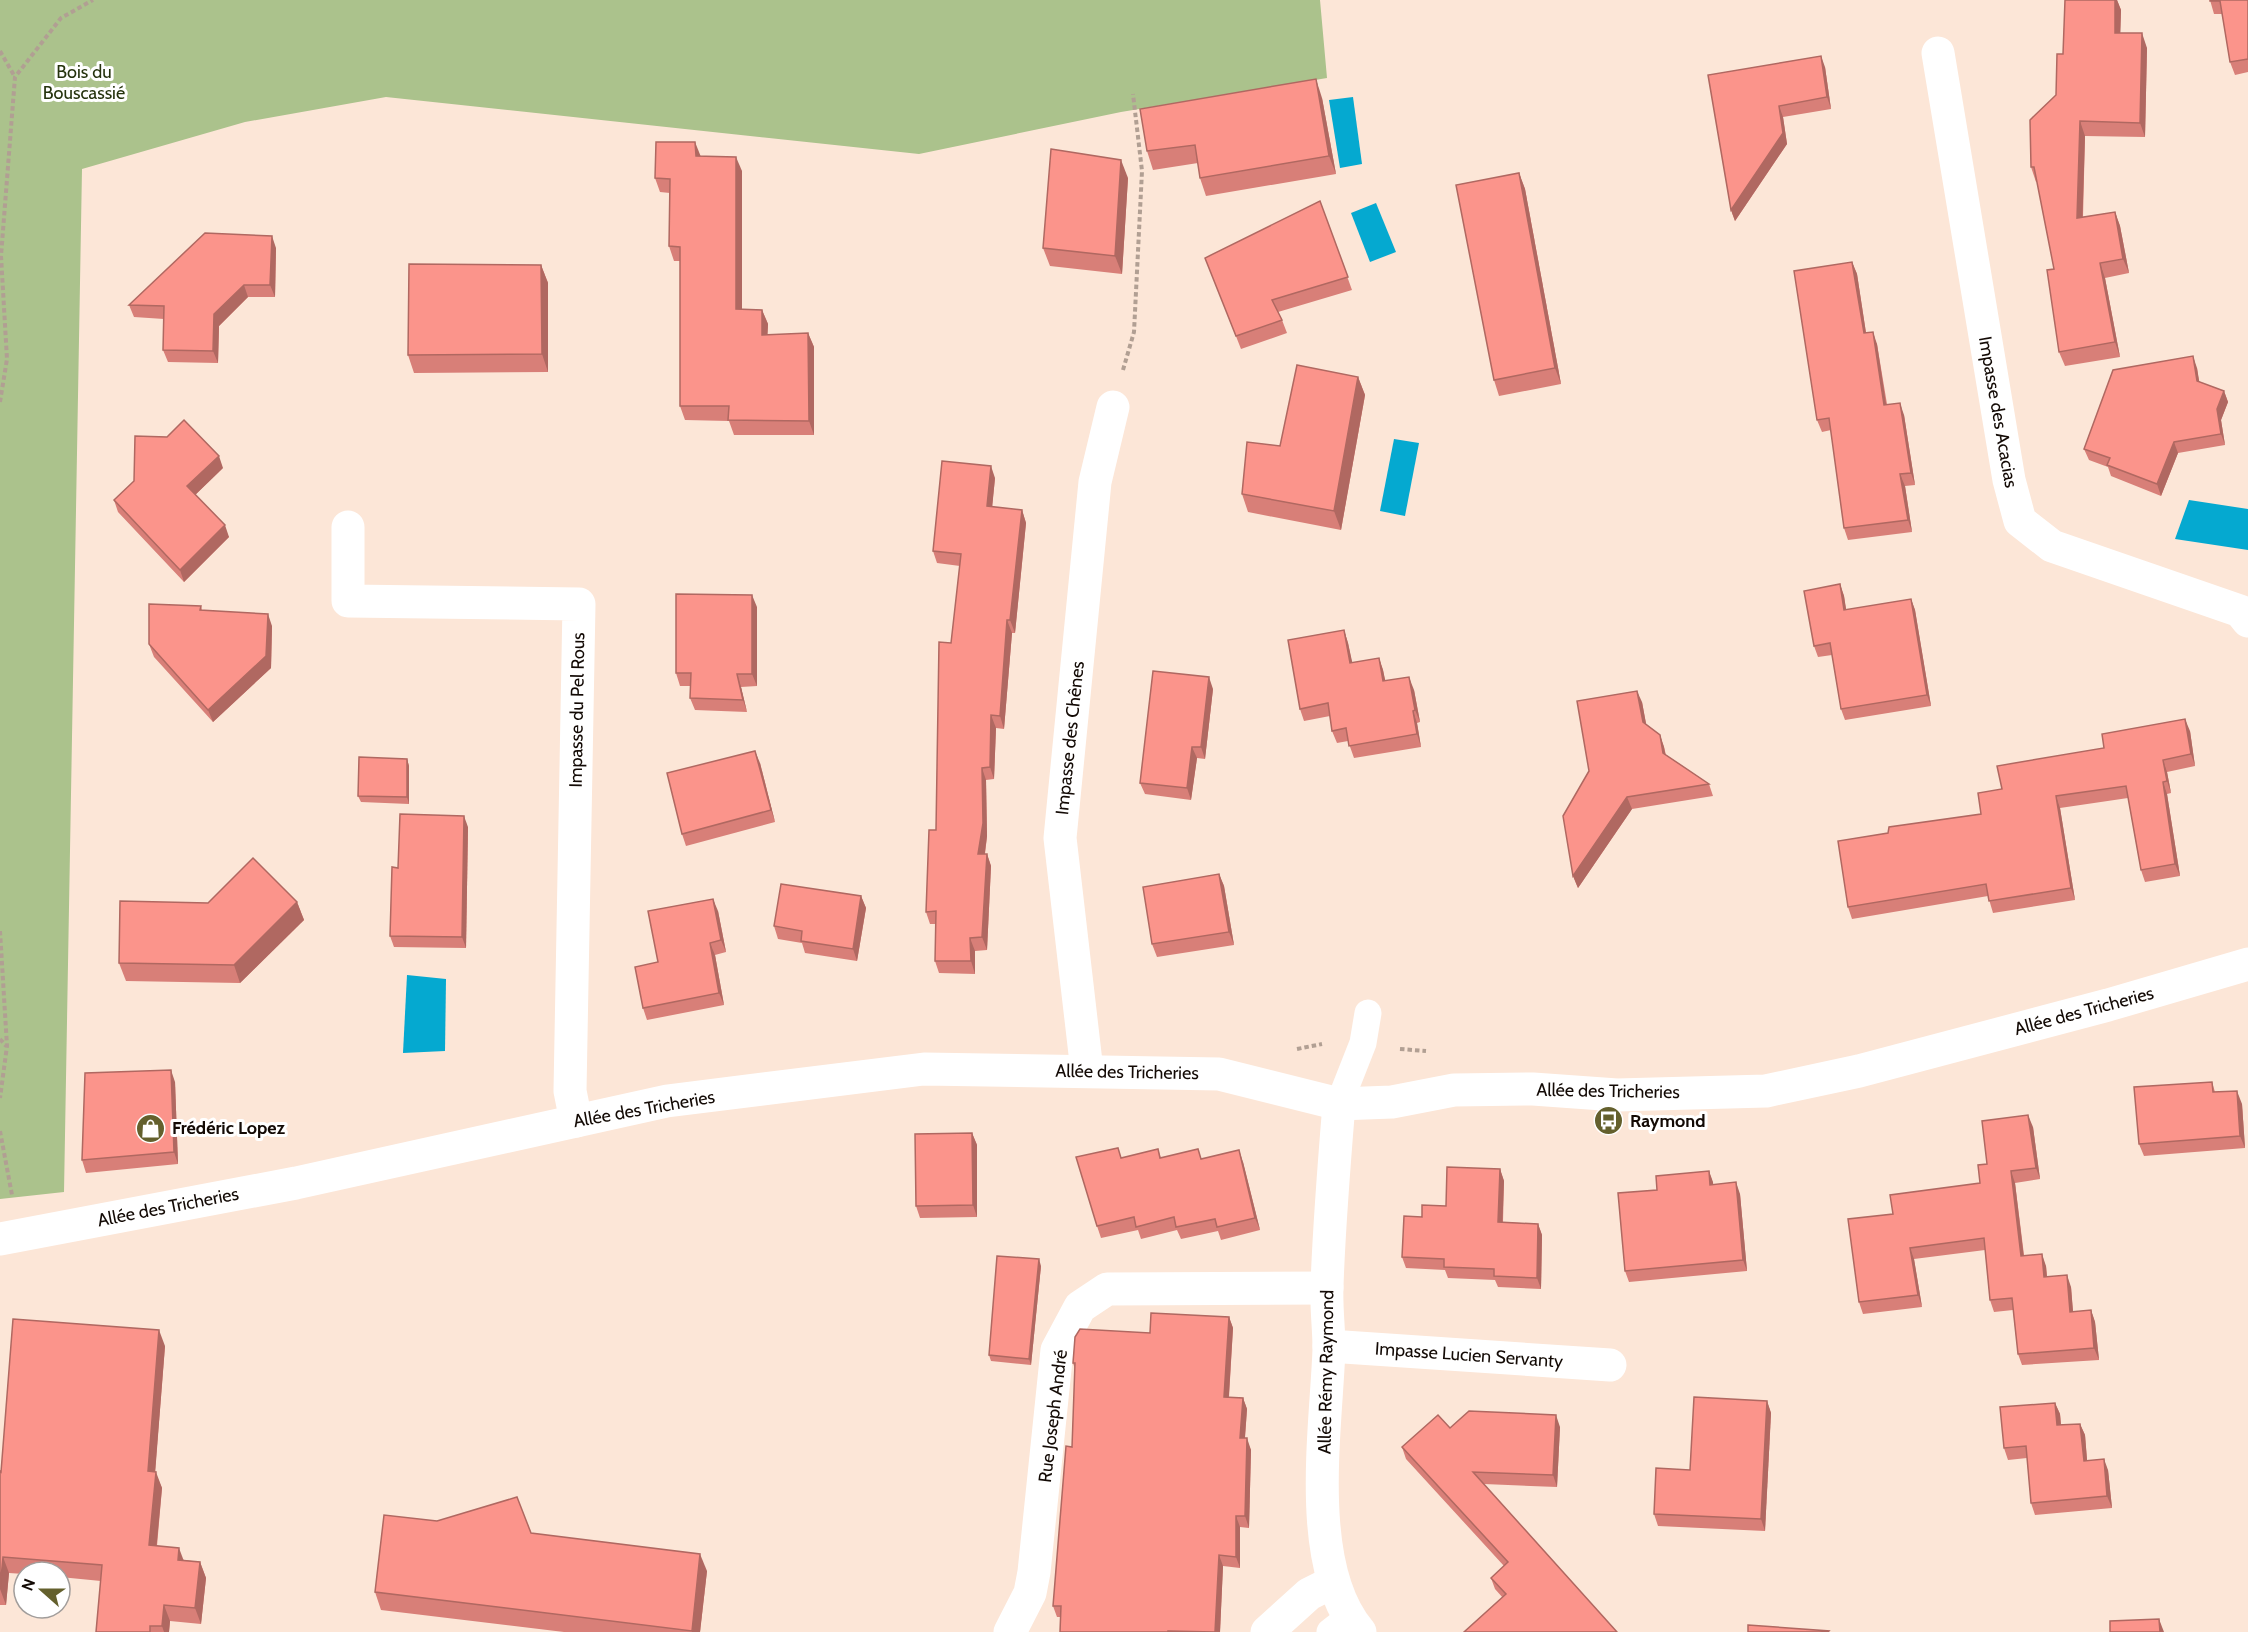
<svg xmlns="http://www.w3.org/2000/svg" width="2248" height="1632" font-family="Cabin,sans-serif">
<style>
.green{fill:#abc28c}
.water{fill:#05a9d0}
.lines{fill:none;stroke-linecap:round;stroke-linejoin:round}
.path{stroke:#b19f93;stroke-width:4;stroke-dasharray:4.5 3;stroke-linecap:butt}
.service{stroke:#fff;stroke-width:27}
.minor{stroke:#fff;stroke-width:33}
.wall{fill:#d87f78}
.shaded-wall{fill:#b06861}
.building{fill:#fb948b;stroke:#b06861;stroke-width:1.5}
.labels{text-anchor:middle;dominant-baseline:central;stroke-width:6;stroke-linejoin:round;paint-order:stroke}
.park-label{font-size:18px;fill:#25330d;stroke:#fff}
.street-label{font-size:18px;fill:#130a05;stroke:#fff}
.poi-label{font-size:18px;font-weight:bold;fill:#130a05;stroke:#fff;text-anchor:start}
</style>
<rect width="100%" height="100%" fill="#fce6d7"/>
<!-- green -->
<path class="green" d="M0,0H1320L1327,78L1121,112L919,154L386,97L245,122L82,169L64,1192L0,1199Z"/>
<!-- water -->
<g class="water">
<path d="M1353,97L1362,164L1340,168L1329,100Z"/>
<path d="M1376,203L1396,252L1370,262L1351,213Z"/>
<path d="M1394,439L1419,443L1405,516L1380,511Z"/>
<path d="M2189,500L2248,509V550L2175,539Z"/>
<path d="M407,975L446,979L445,1051L403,1053Z"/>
</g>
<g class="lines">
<!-- path -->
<g class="path">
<path d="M0,51L15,77"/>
<path d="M1123,370L1134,332L1142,171L1133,94"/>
<path d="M0,402L7,359L1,256L15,77L61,18L93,0"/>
<path d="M0,931L7,1046L0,1098"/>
<path d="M0,1039L6,1046"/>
<path d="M1297,1049L1322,1044"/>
<path d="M1400,1049L1426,1051"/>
<path d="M0,1131L12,1195"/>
</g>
<!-- service -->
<g class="service">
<path d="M1339,1104L1363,1043L1368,1013"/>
<path d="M1330,1632L1348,1618"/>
</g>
<!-- minor -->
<g class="minor">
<path d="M1938,53L2009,480L2020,521L2052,546L2240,611L2248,621"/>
<path d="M348,527V601L579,604L570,1091L576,1121"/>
<path d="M1087,1071L1060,838L1095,482L1113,407"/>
<path d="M1339,1104C1334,1165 1329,1225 1327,1286C1326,1307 1329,1328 1329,1349C1326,1431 1304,1566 1360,1632"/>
<path d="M0,1239L296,1183L667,1101L924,1069L1219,1074L1339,1104L1392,1102L1454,1090L1533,1089L1617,1095L1766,1091L1859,1071L2108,1005L2248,964"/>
<path d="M1329,1346L1610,1365"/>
<path d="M1010,1632L1030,1593L1034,1572L1057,1350L1080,1307L1107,1289L1327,1288"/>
<path d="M1267,1632L1309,1594L1333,1582"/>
</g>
</g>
<!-- wall -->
<g class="wall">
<path d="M2065,0H2117L2121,10L2120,33L2147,48L2145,137L2085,136L2083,217L2115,212L2120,226L2129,273L2105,278L2120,357L2065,366L2059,352L2054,269L2037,182H2036L2031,167L2056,95L2063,54Z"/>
<path d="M2210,0H2248V72L2235,75L2230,62L2222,14H2214Z"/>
<path d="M1825,67L1831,109L1783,117L1787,144L1735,221L1731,210L1708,75Z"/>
<path d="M1322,98L1336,174L1206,196L1200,178L1198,163L1153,170L1147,151Z"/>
<path d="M700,156L742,171V309L762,310L768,324L767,335L808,333L814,347V435H734L729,421L685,420L680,406V261H674L669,246L670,193L660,192L655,178Z"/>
<path d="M1519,173L1525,189L1561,384L1499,396L1494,380Z"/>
<path d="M1128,178L1122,274L1050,266L1043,248Z"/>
<path d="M1320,201L1352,290L1278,312L1282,320L1287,333L1241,349L1210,270Z"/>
<path d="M276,248L275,297H248L219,326L218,363L168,362L163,350L164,319L134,317L129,305Z"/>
<path d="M1852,262L1857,274L1866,333L1877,344L1887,404L1904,415L1915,485L1905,486L1912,532L1848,540L1844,528L1831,430L1822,432L1817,420Z"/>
<path d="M541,265L548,283V372L414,373L408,355Z"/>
<path d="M2197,368L2199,382L2224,391L2228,402L2221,420L2225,445L2178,453L2161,496L2111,476L2108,467L2089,460L2084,449Z"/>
<path d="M1358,377L1365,395L1341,530L1248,512L1242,494L1280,446Z"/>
<path d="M223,468L195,495L229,537L184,582L118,512L114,500Z"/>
<path d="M995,478L992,507L1022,510L1026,523L1015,633H1012L1004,729L996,728L994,779L986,780L987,836L985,854H987L991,866L987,950L975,951V974L939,973L935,961L936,924H930L926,912L936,830L951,643L960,566L937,563L933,551Z"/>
<path d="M1840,584L1844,596L1846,610L1911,599L1915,610L1931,706L1845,720L1841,709L1832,655L1818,657L1814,646Z"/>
<path d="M201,606L202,610L272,626L271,668L213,722L154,657L149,644Z"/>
<path d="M757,607V686L741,687L747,712L695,710L690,698L691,686H680L676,673Z"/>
<path d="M1344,630L1348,643L1352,663L1379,658L1383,670L1385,681L1414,690L1420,722L1417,723L1421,747L1354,758L1348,741L1337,743L1332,731L1330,716L1304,721L1300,709Z"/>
<path d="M1213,689L1205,759L1197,758L1191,800L1145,794L1140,783Z"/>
<path d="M1642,702L1646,724L1660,735L1664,747L1666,755L1709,784L1713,796L1632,809L1578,888L1573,876Z"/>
<path d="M2190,731L2195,766L2167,772L2171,793L2167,794L2180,876L2145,882L2141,870L2128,798L2060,808L2075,900L1993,913L1988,896L1852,919L1848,907L1888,833L1981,814L2002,789L2104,748Z"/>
<path d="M407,759L409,766V804L361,802L358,796Z"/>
<path d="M760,763L775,822L686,846L682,834Z"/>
<path d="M468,827L466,948L394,947L390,936L398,868Z"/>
<path d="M1219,874L1224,886L1234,945L1157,957L1152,944Z"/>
<path d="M861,896L866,908L857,961L805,953L802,943L778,939L774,926Z"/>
<path d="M297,902L304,920L240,983L126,981L119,963L208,903Z"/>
<path d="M718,911L726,952L715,955L724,1005L647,1020L643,1008L658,962Z"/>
<path d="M175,1082L178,1164L86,1173L82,1160Z"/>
<path d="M2212,1082L2215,1092L2242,1104L2245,1148L2144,1156L2139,1144Z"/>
<path d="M2033,1127L2040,1179L2015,1183L2024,1255L2046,1266L2047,1277L2071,1287L2073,1312L2091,1310L2095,1322L2099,1360L2022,1365L2018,1354L2013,1310L1994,1312L1990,1300L1985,1250L1914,1259L1922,1307L1863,1314L1859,1302L1893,1214L1980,1183L1987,1164Z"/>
<path d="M972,1133L977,1145V1217L920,1218L916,1206Z"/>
<path d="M1158,1149L1161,1158L1202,1159L1243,1162L1260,1230L1221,1240L1218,1231L1181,1239L1177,1230L1141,1239L1138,1230L1101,1238L1097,1226L1122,1158Z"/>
<path d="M1500,1169L1504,1181L1503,1222L1538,1224L1542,1235L1541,1289L1498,1287L1495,1280L1448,1278L1445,1270L1406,1268L1402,1257L1422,1217L1446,1206Z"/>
<path d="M1709,1171L1713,1184L1740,1194L1747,1271L1629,1282L1625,1271L1657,1190Z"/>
<path d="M1041,1266L1031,1365L991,1361L989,1355Z"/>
<path d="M1229,1317L1233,1328L1229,1397L1243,1398L1247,1409L1245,1438L1251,1450L1249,1528L1240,1527V1568L1223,1566L1220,1632H1060L1061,1617H1057L1053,1606L1072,1447L1075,1369L1073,1363L1150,1333Z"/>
<path d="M165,1346L155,1472L162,1488L157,1546L184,1560L200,1562L206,1578L201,1624L170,1621L169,1632H96L101,1581L60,1577V1572H24V1574L9,1573L6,1605H0V1471L1,1472Z"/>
<path d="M1767,1401L1771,1413L1765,1531L1658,1526L1654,1514L1690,1470Z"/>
<path d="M2055,1403L2060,1414L2061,1425L2080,1424L2085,1435L2087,1460L2108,1470L2112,1508L2035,1515L2031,1503L2027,1458L2008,1460L2004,1448Z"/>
<path d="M1560,1427L1557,1487L1484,1484L1617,1632L1503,1598L1495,1589L1491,1578L1504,1566L1406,1459L1402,1447L1450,1428Z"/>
<path d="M531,1533L707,1571L700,1632H564L381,1610L375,1592Z"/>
</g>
<!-- shaded-wall -->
<g class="shaded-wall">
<path d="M2115,0H2117L2121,10L2120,47L2115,33Z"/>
<path d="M2142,33L2147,48L2145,137L2140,123Z"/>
<path d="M1821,56L1825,67L1831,109L1827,97Z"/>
<path d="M1316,79L1322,98L1336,174L1329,156Z"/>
<path d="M1779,106L1783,117L1787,144L1735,221L1731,210Z"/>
<path d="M2080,121L2085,136L2082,233L2077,218Z"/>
<path d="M695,142L701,157L696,156Z"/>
<path d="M736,157L742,171V324L736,309Z"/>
<path d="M1121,160L1128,178L1122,274L1115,256Z"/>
<path d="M1519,173L1525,189L1561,384L1555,368Z"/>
<path d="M2115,212L2120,226L2129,273L2123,259Z"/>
<path d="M272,236L276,248L275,297L270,285Z"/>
<path d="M1852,262L1857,274L1868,346L1864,333Z"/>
<path d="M2100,263L2105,278L2120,357L2115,342Z"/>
<path d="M541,265L548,283V372L542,354Z"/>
<path d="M244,285L248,297L219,326L218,363L213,351L214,314Z"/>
<path d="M762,310L768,324L767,350L762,335Z"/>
<path d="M1873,332L1877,344L1888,417L1884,405Z"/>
<path d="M808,333L814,347V435L809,421Z"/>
<path d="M2193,356L2197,368L2201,392L2197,381Z"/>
<path d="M1358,377L1365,395L1341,530L1334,511Z"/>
<path d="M2224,391L2228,402L2221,420L2225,445L2221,434L2217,409Z"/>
<path d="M1900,403L1904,415L1915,485L1911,473Z"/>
<path d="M2174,442L2178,453L2161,496L2157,484Z"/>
<path d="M219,456L223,468L192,498L187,486Z"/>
<path d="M991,466L995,478L991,519L987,506Z"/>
<path d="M1900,474L1905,486L1912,532L1908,520Z"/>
<path d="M1022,510L1026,523L1015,633L1010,620Z"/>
<path d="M225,525L229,537L184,582L180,570Z"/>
<path d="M1840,584L1844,596L1848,621L1844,610Z"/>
<path d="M752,595L757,607V686L752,674Z"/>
<path d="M1911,599L1915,610L1931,706L1927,695Z"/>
<path d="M268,614L272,626L271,668L213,722L208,710Z"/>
<path d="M1007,620L1012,633L1004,729L1000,716Z"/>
<path d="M1344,630L1348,643L1355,675L1350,663Z"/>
<path d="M1379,658L1383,670L1388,693L1383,681Z"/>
<path d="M737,674L741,687L747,712L743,700Z"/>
<path d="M1209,677L1213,689L1205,759L1201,747Z"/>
<path d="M1409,677L1414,690L1420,722L1415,710Z"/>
<path d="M1637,691L1642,702L1648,734L1643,722Z"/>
<path d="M1413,711L1417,723L1421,747L1417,734Z"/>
<path d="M991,715L996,728L994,779L990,767Z"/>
<path d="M2185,719L2190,731L2195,766L2191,754Z"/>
<path d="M1660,735L1664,747L1667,764L1663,753Z"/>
<path d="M1192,747L1197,758L1191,800L1187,788Z"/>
<path d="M755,751L760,763L775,822L771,810Z"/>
<path d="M407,759L409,766V804L407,797Z"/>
<path d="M2163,760L2167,772L2171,793L2167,781Z"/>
<path d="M982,768L986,780L987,836L983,867L978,854Z"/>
<path d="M2163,782L2167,794L2180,876L2175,864Z"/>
<path d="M2056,796L2060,808L2075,900L2071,888Z"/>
<path d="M1627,797L1632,809L1578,888L1573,876Z"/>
<path d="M464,816L468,827L466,948L462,937Z"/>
<path d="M987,854L991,866L987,950L982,937Z"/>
<path d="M1219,874L1224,886L1234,945L1229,932Z"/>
<path d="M861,896L866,908L857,961L853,949Z"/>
<path d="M713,899L718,911L726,952L721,940Z"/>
<path d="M297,902L304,920L240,983L234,965Z"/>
<path d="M970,938L975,951V974L971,961Z"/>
<path d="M710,943L715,955L724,1005L719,993Z"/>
<path d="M171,1070L175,1082L178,1164L174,1152Z"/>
<path d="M2237,1091L2242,1104L2245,1148L2240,1136Z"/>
<path d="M2028,1115L2033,1127L2040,1179L2036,1168Z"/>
<path d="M972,1133L977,1145V1217L973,1205Z"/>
<path d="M1239,1150L1243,1162L1260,1230L1255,1218Z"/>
<path d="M1500,1169L1504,1181L1502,1234L1498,1222Z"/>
<path d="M1709,1171L1713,1182L1714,1196L1710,1185Z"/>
<path d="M2011,1171L2015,1183L2025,1267L2021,1256Z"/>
<path d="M1736,1182L1740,1194L1747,1271L1743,1260Z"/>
<path d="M1538,1224L1542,1235L1541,1289L1537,1278Z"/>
<path d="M1910,1248L1914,1259L1922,1307L1918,1295Z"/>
<path d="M2042,1254L2046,1266L2048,1289L2044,1277Z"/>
<path d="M1039,1259L1041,1266L1031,1365L1029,1359Z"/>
<path d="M2067,1275L2071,1287L2074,1324L2070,1312Z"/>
<path d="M2091,1310L2095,1322L2099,1360L2094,1348Z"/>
<path d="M1229,1317L1233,1328L1228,1409L1224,1397Z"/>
<path d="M159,1330L165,1346L154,1487L148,1471Z"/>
<path d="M1243,1398L1247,1409L1244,1449L1240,1438Z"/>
<path d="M1767,1401L1771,1413L1765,1531L1761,1519Z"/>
<path d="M2055,1403L2060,1414L2062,1437L2057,1425Z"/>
<path d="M1556,1415L1560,1427L1557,1487L1553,1475Z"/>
<path d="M2080,1424L2085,1435L2088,1472L2084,1461Z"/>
<path d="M1247,1438L1251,1450L1249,1528L1245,1516Z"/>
<path d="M2104,1459L2108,1470L2112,1508L2107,1496Z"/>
<path d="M156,1472L162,1488L155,1562L149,1545Z"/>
<path d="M1236,1516L1240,1527V1568L1236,1557Z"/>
<path d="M179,1548L185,1564L178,1560Z"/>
<path d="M700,1554L707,1571L700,1632H692Z"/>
<path d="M1219,1555L1223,1566L1220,1632H1215Z"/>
<path d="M3,1557L9,1573L6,1605L0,1589Z"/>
<path d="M200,1562L206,1578L201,1624L195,1608Z"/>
<path d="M164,1605L170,1621L169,1632H164L162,1626Z"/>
<path d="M2159,1619L2164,1632H2160Z"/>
</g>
<!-- building -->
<g class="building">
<path d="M2065,0H2115V33H2142L2140,123L2080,121L2077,218L2115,212L2123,259L2100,263L2115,342L2059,352L2047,270L2054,269L2034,167H2031L2030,120L2056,95L2057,54H2063Z"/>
<path d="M2210,0H2248V59L2230,62L2220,1H2210Z"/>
<path d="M1821,56L1827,97L1779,106L1783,133L1731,210L1708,75Z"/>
<path d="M1316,79L1329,156L1200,178L1195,145L1147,151L1140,109Z"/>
<path d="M656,142H695L696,156L736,157V309L762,310V335L808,333L809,421L728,420L729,406H680V247L669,246L670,179L655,178Z"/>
<path d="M1051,149L1121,160L1115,256L1043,248Z"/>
<path d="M1519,173L1555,368L1494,380L1456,185Z"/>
<path d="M1320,201L1348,277L1272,300L1282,320L1236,336L1205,258Z"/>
<path d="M205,233L272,236L270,285H244L214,314L213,351L163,350L164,306L129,305Z"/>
<path d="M1852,262L1864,333L1873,332L1884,405L1900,403L1911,473L1900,474L1908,520L1844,528L1829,418L1817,420L1794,271Z"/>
<path d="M409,264L541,265L542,354L408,355Z"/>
<path d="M2193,356L2197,381L2224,391L2217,409L2221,434L2174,442L2157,484L2107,465L2110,458L2084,449L2113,370Z"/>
<path d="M1297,365L1358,377L1334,511L1242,494L1247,442L1280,446Z"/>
<path d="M184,420L219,456L187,486L225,525L180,570L114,500L134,481L135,436L167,437Z"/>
<path d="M942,461L991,466L987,506L1022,510L1010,620H1007L1000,716L991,715L990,767L982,768L983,823L978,854H987L982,937L970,938L971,961H935L936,911L926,912L929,830H936L939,642L951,643L961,554L933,551Z"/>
<path d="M1840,584L1844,610L1911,599L1927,695L1841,709L1830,643L1814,646L1804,591Z"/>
<path d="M676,594L752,595V674H737L743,700L690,698L691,673H676Z"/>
<path d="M149,604L201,606L200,610L268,614L266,656L208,710L149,644Z"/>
<path d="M1344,630L1350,663L1379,658L1383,681L1409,677L1415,710L1413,711L1417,734L1349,746L1346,728L1332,731L1328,703L1300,709L1288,640Z"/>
<path d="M1153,671L1209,677L1201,747H1192L1187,788L1140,783Z"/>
<path d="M1637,691L1643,722L1660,735L1663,753L1709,784L1627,797L1573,876L1563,816L1589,771L1577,701Z"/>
<path d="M2185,719L2191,754L2163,760L2167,781L2163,782L2175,864L2141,870L2126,786L2056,796L2071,888L1989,901L1986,884L1848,907L1838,841L1888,833L1889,827L1981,814L1978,793L2002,789L1997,766L2104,748L2102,734Z"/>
<path d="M755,751L771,810L682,834L667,773Z"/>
<path d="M359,757L407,759V797L358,796Z"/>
<path d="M400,814L464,816L462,937L390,936L392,867L398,868Z"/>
<path d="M253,858L297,902L234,965L119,963L120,901L208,903Z"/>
<path d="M1219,874L1229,932L1152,944L1143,887Z"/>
<path d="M781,884L861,896L853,949L801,941L802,931L774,926Z"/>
<path d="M713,899L721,940L710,943L719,993L643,1008L635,967L658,962L648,911Z"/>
<path d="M171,1070L174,1152L82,1160L85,1073Z"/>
<path d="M2212,1082L2213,1092L2237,1091L2240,1136L2139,1144L2134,1087Z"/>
<path d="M2028,1115L2036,1168L2011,1171L2021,1256L2042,1254L2044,1277L2067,1275L2070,1312L2091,1310L2094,1348L2018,1354L2012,1298L1990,1300L1984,1238L1910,1248L1918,1295L1859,1302L1848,1219L1893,1214L1890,1195L1980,1183L1978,1165L1987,1164L1982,1121Z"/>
<path d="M972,1133L973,1205L916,1206L915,1134Z"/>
<path d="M1118,1148L1121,1158L1158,1149L1160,1158L1198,1149L1201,1159L1239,1150L1255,1218L1217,1227L1215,1219L1176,1227L1174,1217L1136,1227L1134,1217L1097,1226L1076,1157Z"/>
<path d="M1447,1167L1500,1169L1498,1222L1538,1224L1537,1278L1494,1276V1269L1444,1267V1259L1402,1257L1404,1216L1422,1217V1205L1446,1206Z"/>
<path d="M1709,1171L1710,1185L1736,1182L1743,1260L1625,1271L1618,1193L1657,1190L1656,1176Z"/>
<path d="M997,1256L1039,1259L1029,1359L989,1355Z"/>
<path d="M1151,1313L1229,1317L1224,1397L1243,1398L1240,1438H1247L1245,1516H1236V1557L1219,1555L1215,1632L1168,1631V1632H1060L1061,1606H1053L1066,1446L1072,1447L1075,1363H1073L1075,1337L1080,1329L1150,1333Z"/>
<path d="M13,1319L159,1330L148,1471L156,1472L149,1545L179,1548L178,1560L200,1562L195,1608L164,1605L162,1626H150V1632H96L102,1565L3,1557L0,1589V1471L1,1472Z"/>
<path d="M1694,1397L1767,1401L1761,1519L1654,1514L1656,1468L1690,1470Z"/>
<path d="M2055,1403L2057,1425L2080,1424L2084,1461L2104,1459L2107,1496L2031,1503L2026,1446L2004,1448L2000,1407Z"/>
<path d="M1469,1411L1556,1415L1553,1475L1473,1472L1617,1632H1464L1506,1594L1491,1578L1508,1562L1402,1447L1438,1415L1450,1428Z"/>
<path d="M517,1497L531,1533L700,1554L692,1631L375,1592L384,1515L437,1521Z"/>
<path d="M2159,1619L2160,1632H2110V1621Z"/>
<path d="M1748,1625L1829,1631L1828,1632H1748Z"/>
</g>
<!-- icons -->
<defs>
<symbol id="bus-disc" viewBox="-11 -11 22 22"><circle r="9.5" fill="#64602d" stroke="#fff"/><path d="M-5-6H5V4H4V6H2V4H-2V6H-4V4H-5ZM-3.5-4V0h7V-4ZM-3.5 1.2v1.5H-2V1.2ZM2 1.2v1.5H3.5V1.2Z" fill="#fff"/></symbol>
<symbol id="shop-disc" viewBox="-11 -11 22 22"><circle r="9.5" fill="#64602d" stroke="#fff"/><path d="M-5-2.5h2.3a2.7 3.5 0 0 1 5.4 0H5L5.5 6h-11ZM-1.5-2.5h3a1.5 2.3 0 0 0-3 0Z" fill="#fff"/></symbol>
</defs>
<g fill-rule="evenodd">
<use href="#bus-disc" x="1592" y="1104" width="33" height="33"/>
<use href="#shop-disc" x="134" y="1112" width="33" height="33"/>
</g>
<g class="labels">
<!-- park labels -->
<g class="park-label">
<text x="84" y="72">Bois du<tspan x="84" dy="21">Bouscassié</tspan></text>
</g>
<!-- street labels -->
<g class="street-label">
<text transform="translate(1998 412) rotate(80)">Impasse des Acacias</text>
<text transform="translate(577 710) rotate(-89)">Impasse du Pel Rous</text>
<text transform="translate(1070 738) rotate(-84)">Impasse des Chênes</text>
<text transform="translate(2084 1011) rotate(-15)">Allée des Tricheries</text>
<text transform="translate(1127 1072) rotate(1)">Allée des Tricheries</text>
<text transform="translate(1608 1091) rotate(1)">Allée des Tricheries</text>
<text transform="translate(644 1109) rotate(-10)">Allée des Tricheries</text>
<text transform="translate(168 1207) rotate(-11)">Allée des Tricheries</text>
<text transform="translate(1469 1355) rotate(4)">Impasse Lucien Servanty</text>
<text transform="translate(1326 1372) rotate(-89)">Allée Rémy Raymond</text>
<text transform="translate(1053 1416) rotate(-83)">Rue Joseph André</text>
</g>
<!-- poi labels -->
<g class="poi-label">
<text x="1630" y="1121">Raymond</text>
<text x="172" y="1128">Frédéric Lopez</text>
</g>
</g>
<!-- north arrow -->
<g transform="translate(42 1590) rotate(291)"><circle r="28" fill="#ffffff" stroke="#a19d9b" stroke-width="1.5"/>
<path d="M0-4.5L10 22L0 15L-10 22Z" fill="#64602d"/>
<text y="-9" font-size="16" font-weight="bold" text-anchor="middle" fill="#130a05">N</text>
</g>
</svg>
